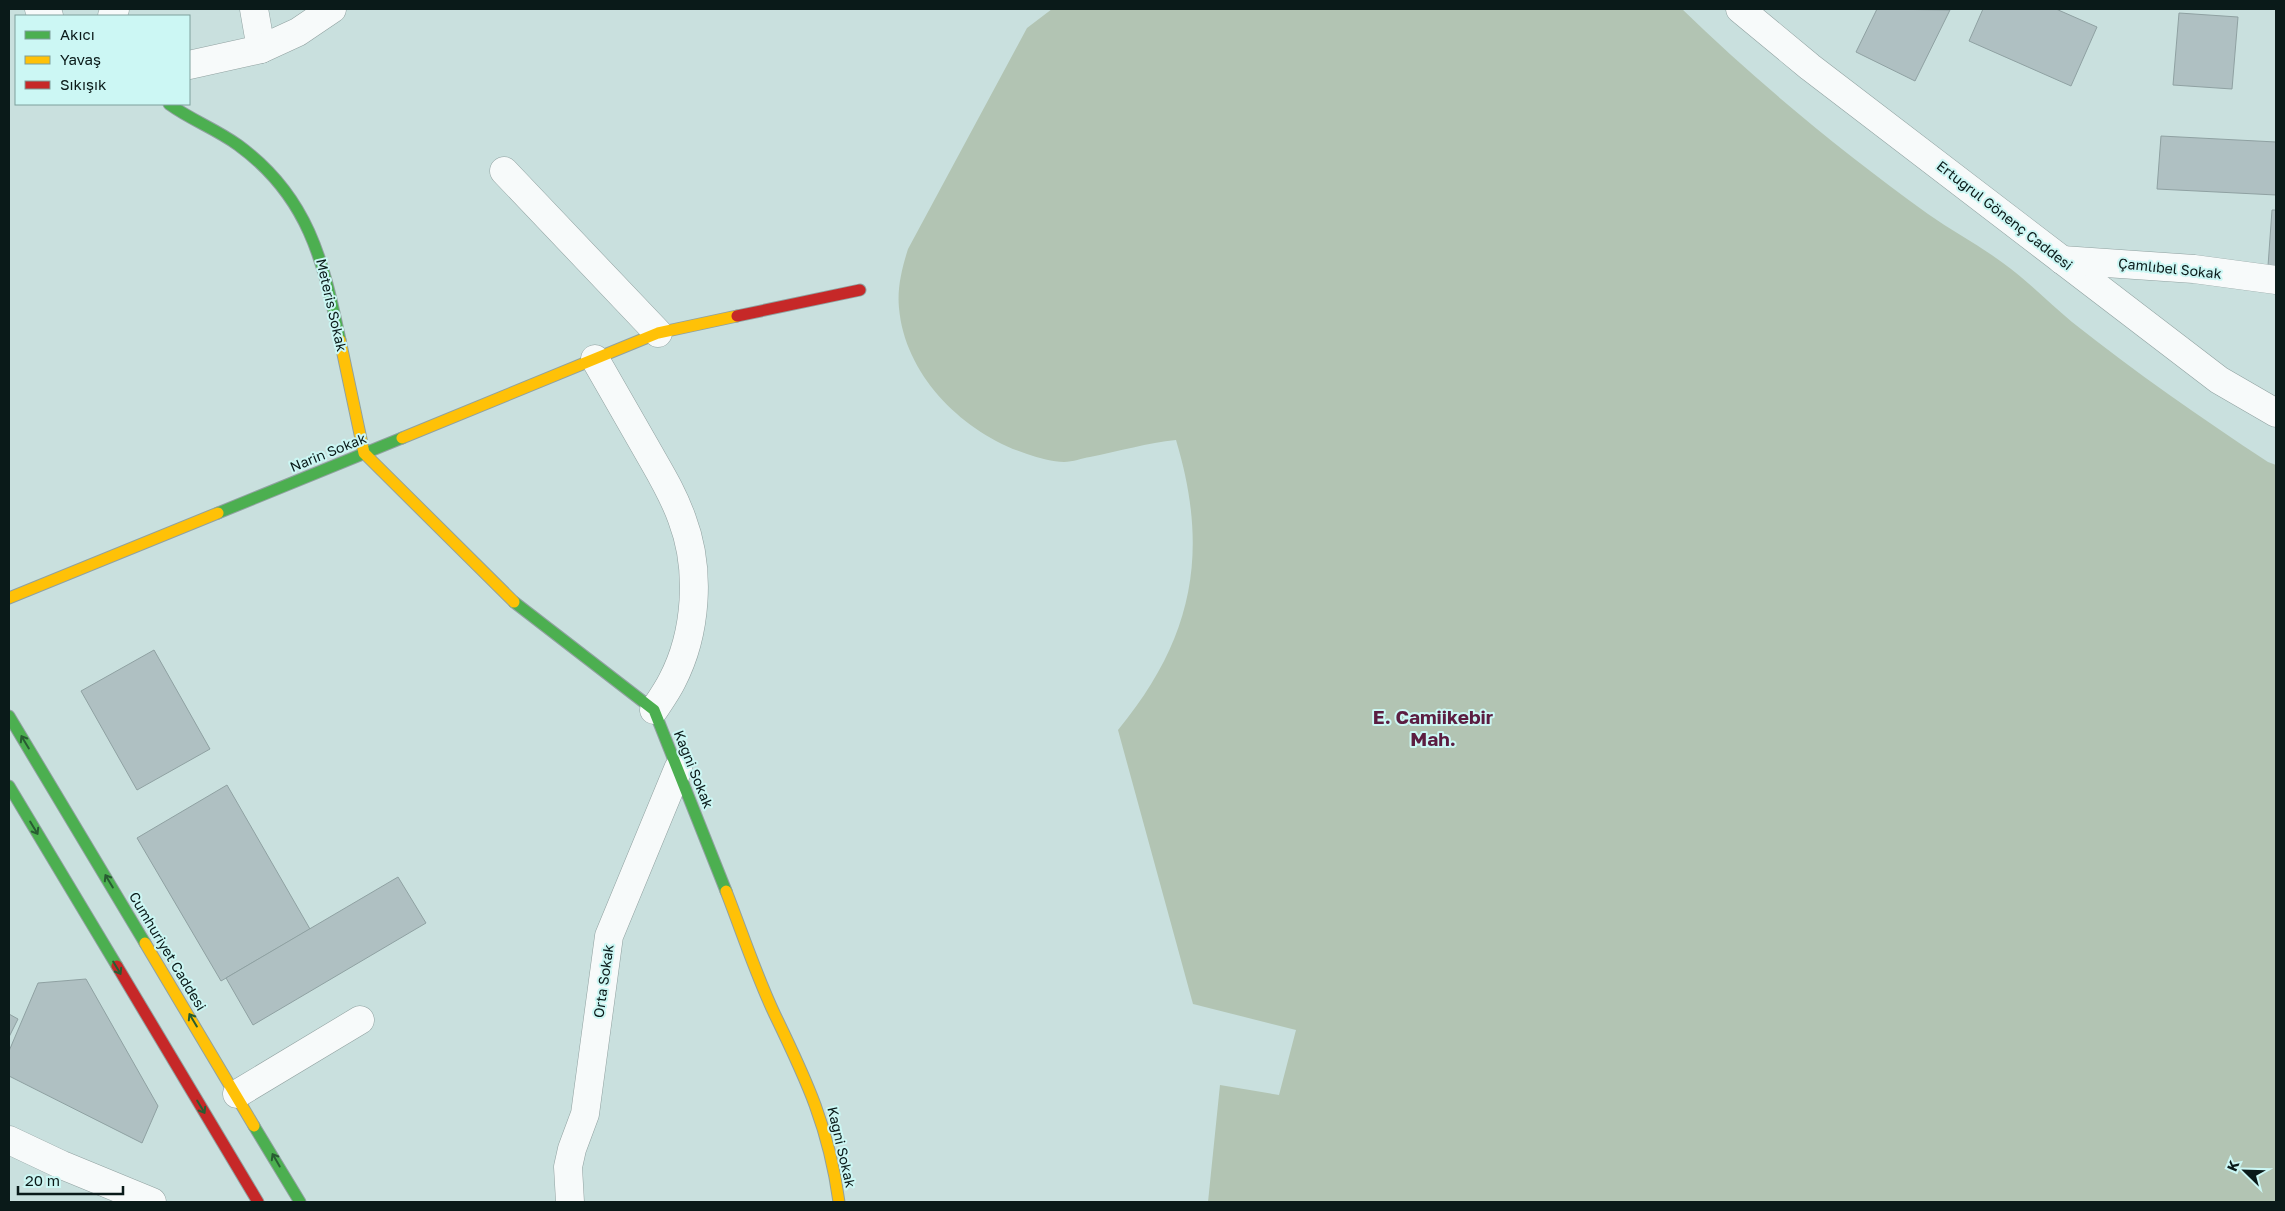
<svg xmlns="http://www.w3.org/2000/svg" width="2285" height="1211" font-family="'Golos Text',sans-serif">
<style>
.forest{fill:#b2c4b3}
.building{fill:#afc0c2;stroke:#8fa1a2}
.lines{fill:none;stroke-linecap:round;stroke-linejoin:round}
.street-casing{stroke:#90a1a0;stroke-width:29}
.fast-casing{stroke:#90a1a0;stroke-width:13}
.slow-casing{stroke:#90a1a0;stroke-width:13}
.jam-casing{stroke:#90a1a0;stroke-width:13}
.street{stroke:#f7fafa;stroke-width:28}
.fast{stroke:#4caf50;stroke-width:11}
.slow{stroke:#ffc107;stroke-width:11}
.jam{stroke:#c62828;stroke-width:11}
.oneway{stroke:#285d32}
.labels{text-anchor:middle;dominant-baseline:central;stroke-width:4;stroke-linejoin:round;paint-order:stroke}
.street-label{font-size:14px;fill:#0a1a19;stroke:#ccf7f4}
.district-label{font-size:19px;font-weight:bold;fill:#5b1d41;stroke:#ccf7f4}
</style>
<rect width="100%" height="100%" fill="#c9e0de"/>
<!-- forest -->
<path class="forest" d="M1052,9H1682C1758,83 1841,151 1928,214C1952,231 1979,245 2003,263C2028,281 2049,303 2072,322C2135,372 2201,418 2268,462L2276,465V1202H1208L1220,1085L1279,1095L1296,1030L1193,1004L1118,730C1193,639 1210,553 1176,440C1148,443 1119,451 1090,457C1082,458 1073,462 1064,462C1053,462 1039,458 1027,454C965,434 905,377 899,308C897,288 902,268 908,249L1027,28Z"/>
<!-- building -->
<g class="building">
<path d="M1877,9L1950,10L1915,81L1856,52Z"/>
<path d="M1983,9H2056L2097,27L2071,86L1969,41Z"/>
<path d="M2179,13L2238,17L2232,89L2173,85Z"/>
<path d="M2161,136L2276,142V195L2157,189Z"/>
<path d="M2272,210H2276V267L2268,266Z"/>
<path d="M154,650L210,749L137,790L81,691Z"/>
<path d="M227,785L310,929L221,981L137,838Z"/>
<path d="M398,877L426,923L253,1025L226,978Z"/>
<path d="M86,979L158,1106L142,1143L9,1076V1051L38,983Z"/>
<path d="M9,1014L18,1019L9,1037Z"/>
</g>
<g class="lines">
<defs>
<g id="street">
<path d="M39,9L49,16"/>
<path d="M254,9L261,49"/>
<path d="M1740,9L1810,67L2219,380L2276,413"/>
<path d="M112,16L115,9"/>
<path d="M189,65L261,49L298,32L332,9"/>
<path d="M504,171L658,333"/>
<path d="M2062,260L2194,269L2276,280"/>
<path d="M595,359C612,389 629,418 646,448C659,471 673,493 682,519C701,569 697,633 672,681C667,691 660,701 654,710"/>
<path d="M237,1094L360,1020"/>
<path d="M9,1140L62,1165L152,1202"/>
<path d="M570,1202L568,1167L572,1149L585,1114L609,936L678,769"/>
</g>
<g id="fast">
<path d="M169,104C191,120 216,129 238,145C308,196 323,260 340,340"/>
<path d="M218,513L402,438"/>
<path d="M514,602L654,710L726,891"/>
<path d="M9,716L145,943"/>
<path d="M9,786L117,966"/>
<path d="M254,1126L300,1202"/>
</g>
<g id="slow">
<path d="M340,340L364,453L514,602"/>
<path d="M402,438L658,333L737,316"/>
<path d="M9,598L218,513"/>
<path d="M726,891C742,932 756,975 775,1015C807,1081 829,1128 839,1202"/>
<path d="M145,943L254,1126"/>
</g>
<g id="jam">
<path d="M737,316L860,290"/>
<path d="M117,966L258,1202"/>
</g>
</defs>
<!-- street casing -->
<use href="#street" class="street-casing"/>
<!-- fast casing -->
<use href="#fast" class="fast-casing"/>
<!-- slow casing -->
<use href="#slow" class="slow-casing"/>
<!-- jam casing -->
<use href="#jam" class="jam-casing"/>
<!-- street -->
<use href="#street" class="street"/>
<!-- fast -->
<use href="#fast" class="fast"/>
<!-- slow -->
<use href="#slow" class="slow"/>
<!-- jam -->
<use href="#jam" class="jam"/>
</g>
<!-- one-way arrows -->
<defs><path id="oneway-shaft" d="M-6 0H5M1.5-3L5.5 0L1.5 3" fill="none" stroke-width="1.6" stroke-linecap="round" stroke-linejoin="round" transform="scale(1.25)"/></defs>
<g class="oneway">
<use href="#oneway-shaft" transform="translate(25 742) rotate(-121)"/>
<use href="#oneway-shaft" transform="translate(34 828) rotate(59)"/>
<use href="#oneway-shaft" transform="translate(109 881) rotate(-121)"/>
<use href="#oneway-shaft" transform="translate(117 968) rotate(59)"/>
<use href="#oneway-shaft" transform="translate(193 1020) rotate(-121)"/>
<use href="#oneway-shaft" transform="translate(201 1107) rotate(59)"/>
<use href="#oneway-shaft" transform="translate(276 1160) rotate(-120)"/>
</g>
<g class="labels">
<!-- street labels -->
<g class="street-label">
<text transform="translate(2005 215) rotate(38)">Ertuğrul Gönenç Caddesi</text>
<text transform="translate(2170 268) rotate(6)">Çamlıbel Sokak</text>
<text transform="translate(332 305) rotate(77)">Meteris Sokak</text>
<text transform="translate(328 452) rotate(-22)">Narin Sokak</text>
<text transform="translate(694 769) rotate(68)">Kağni Sokak</text>
<text transform="translate(168 951) rotate(59)">Cumhuriyet Caddesi</text>
<text transform="translate(603 981) rotate(-82)">Orta Sokak</text>
<text transform="translate(842 1147) rotate(77)">Kağni Sokak</text>
</g>
<!-- district labels -->
<g class="district-label">
<text x="1433" y="716">E. Camiikebir<tspan x="1433" dy="22">Mah.</tspan></text>
</g>
</g>
<!-- border -->
<rect width="2285" height="1211" fill="none" stroke="#0a1a19" stroke-width="20"/>
<!-- legend -->
<rect x="15" y="15" width="175" height="90" fill="#ccf7f4" stroke="#7e9f9c"/>
<rect x="25" y="31" width="25" height="8" fill="#4caf50" stroke="#7e9f9c"/>
<text x="60" y="40" font-size="15" fill="#0a1a19">Akıcı</text>
<rect x="25" y="56" width="25" height="8" fill="#ffc107" stroke="#7e9f9c"/>
<text x="60" y="65" font-size="15" fill="#0a1a19">Yavaş</text>
<rect x="25" y="81" width="25" height="8" fill="#c62828" stroke="#7e9f9c"/>
<text x="60" y="90" font-size="15" fill="#0a1a19">Sıkışık</text>
<!-- north arrow -->
<g transform="translate(2245 1171) rotate(293)" stroke="#ccf7f4" stroke-width="4" paint-order="stroke">
<path d="M0-4L9 19L0 12L-9 19Z" fill="#0a1a19"/>
<text y="-8" font-size="14" font-weight="bold" text-anchor="middle" fill="#0a1a19">K</text>
</g>
<!-- scale -->
<path d="M18 1186v8h105v-8" fill="none" stroke="#0a1a19" stroke-width="2.5"/>
<text x="25" y="1186" font-size="15" fill="#0a1a19" stroke="#ccf7f4" stroke-width="4" paint-order="stroke">20 m</text>
</svg>
